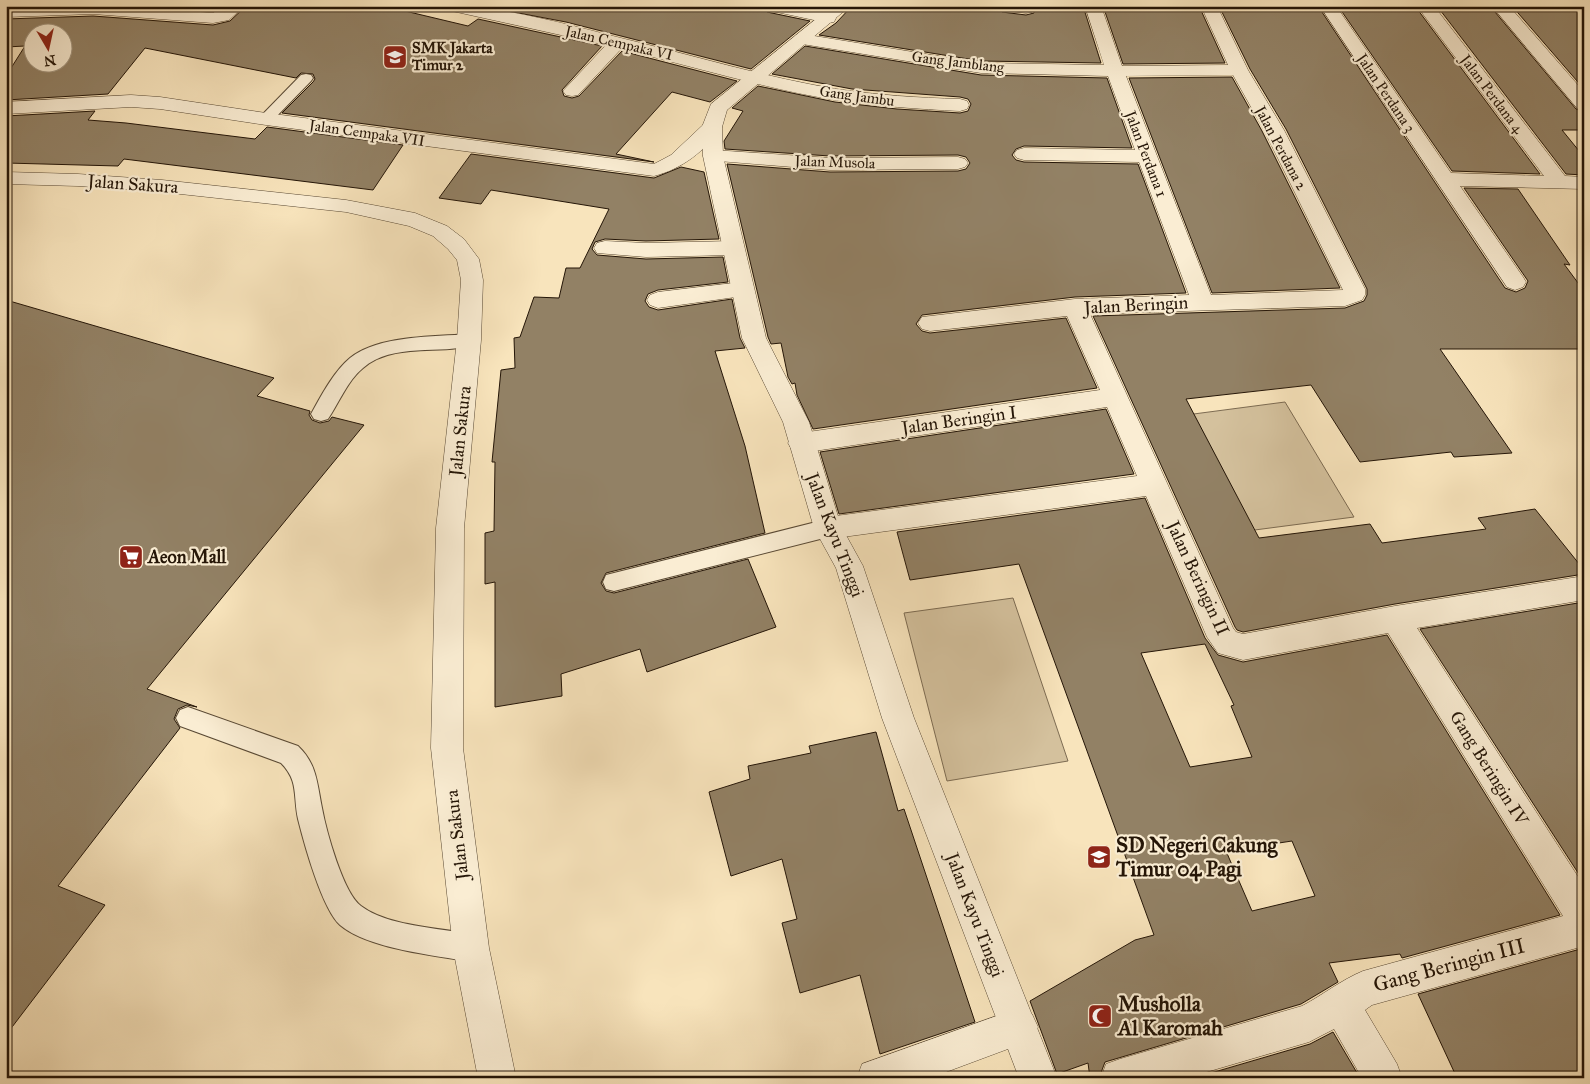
<svg xmlns="http://www.w3.org/2000/svg" width="1590" height="1084" font-family="'IM FELL Great Primer',serif">
<style>
.green{fill:#d4c19d;stroke:#7c6b52}
.building{fill:#928165;stroke:#241507;fill-rule:evenodd}
.lines{fill:none;stroke-linecap:round;stroke-linejoin:round}
.service-casing{stroke:#594934;stroke-width:2}
.minor-casing{stroke:#594934;stroke-width:1}
.tertiary-casing{stroke:#594934;stroke-width:1}
.service{fill:#faedd3;fill-rule:evenodd}
.minor{fill:#faedd3;fill-rule:evenodd}
.tertiary{fill:#faedd3;fill-rule:evenodd}
.labels{text-anchor:middle;dominant-baseline:central;stroke-width:4.5;stroke-linejoin:round;paint-order:stroke}
.far-street-label{font-size:15px;fill:#241507;stroke:#faedd3}
.far-poi-label{font-size:15px;font-weight:bold;fill:#241507;stroke:#faedd3;text-anchor:start}
.street-label{font-size:18px;fill:#241507;stroke:#faedd3}
.poi-label{font-size:18px;font-weight:bold;fill:#241507;stroke:#faedd3;text-anchor:start}
.near-poi-label{font-size:21px;font-weight:bold;fill:#241507;stroke:#faedd3;text-anchor:start}
.near-street-label{font-size:21px;fill:#241507;stroke:#faedd3}
</style>
<rect width="100%" height="100%" fill="#f8e4bc"/>
<filter id="stains"><feTurbulence type="fractalNoise" baseFrequency=".004" numOctaves="4"/><feColorMatrix values="0 0 0 0 .2 0 0 0 0 .09 0 0 0 0 .02 0 0 0 .5 -.17"/></filter>
<radialGradient id="worn" r=".72"><stop offset=".6" stop-color="#630" stop-opacity="0"/><stop offset="1" stop-color="#630" stop-opacity=".3"/></radialGradient>
<!-- green -->
<g class="green">
<path d="M1285,402L1354,517L1247,531L1186,415Z"/>
<path d="M1013,598L1068,761L947,781L904,613Z"/>
</g>
<!-- building -->
<g class="building">
<path d="M150,6H221L213,11Z"/>
<path d="M246,6H384L468,26L478,19L602,46L562,90L564,96L572,98L579,96L622,51L737,81L710,102L672,92L616,154L654,162L282,113L313,82L315,79L313,74L301,73L296,78L145,48L108,94L6,100V76L25,46L6,47V19L93,16L213,25L230,21ZM32,32H62V62H32Z"/>
<path d="M493,6H763L767,12L810,21L751,69L566,22L492,8Z"/>
<path d="M852,6H998L1002,12L1026,15L1034,13L1035,6H1083L1101,63L981,61L819,35L836,23Z"/>
<path d="M1103,6H1199L1225,63L1123,64Z"/>
<path d="M1219,6H1318L1505,288L1516,292L1525,288L1528,281L1464,188L1518,189L1570,265L1564,264L1584,291V349H1440L1512,453L1454,457L1451,452L1360,462L1311,385L1186,399L1259,538L1370,524L1382,543L1486,529L1478,518L1535,509L1584,570V574L1395,604L1243,632L1237,630L1235,627L1093,316L1345,308L1364,301L1367,295V289L1286,129L1250,69Z"/>
<path d="M1338,6H1415L1540,174L1452,171Z"/>
<path d="M1437,6H1490L1576,109L1584,112V130H1562L1584,157V175L1566,174Z"/>
<path d="M1512,6L1584,7V89Z"/>
<path d="M805,46L981,75L1107,78L1132,148L1024,146L1016,149L1012,155L1016,160L1024,162L1138,164L1186,293L1075,297L922,315L916,324L922,331L930,333L1066,318L1097,388L813,429L797,395L795,383L792,384L788,377L781,343L771,344L768,337L727,164L830,172L958,171L966,169L970,163L966,157L958,155L830,156L725,149L724,141L743,111L732,108L758,86L835,102L897,109L960,113L968,111L971,104L968,99L960,97L852,89L772,74Z"/>
<path d="M1232,77L1262,131L1340,288L1212,293L1129,78Z"/>
<path d="M95,111L88,120L126,123L255,139L267,127L403,145L373,190L124,159L118,166L6,163V116Z"/>
<path d="M471,154L654,178L681,167L704,172L719,239L646,241L605,239L595,242L592,249L597,255L646,259L723,257L728,282L658,290L648,294L645,301L649,307L658,310L732,299L740,338L745,348L715,351L745,446L765,533L606,573L601,583L606,591L614,593L748,559L776,627L647,672L640,649L561,674L562,696L495,707V582L485,584V533L494,531L495,462H492L501,370L515,368L514,338L520,337L534,297L559,298L566,268H580L609,209L491,190L481,204L439,198Z"/>
<path d="M6,300L274,378L257,396L310,411L309,415L312,420L320,423L329,421L332,417L364,425L147,689L197,707L187,705L178,709L174,719L180,728L58,886L105,905L6,1035Z"/>
<path d="M1106,409L1134,474L839,514L820,452Z"/>
<path d="M1145,498L1205,638L1218,655L1243,662L1387,635L1560,915L1402,958L1400,954L1329,963L1338,982L1301,1004L1105,1062L1099,1078H1090L1088,1063L1057,1074L1030,1001L1135,940L1154,935L1019,564L910,580L897,532ZM1205,644L1234,705L1231,706L1252,757L1190,767L1141,653ZM1292,841L1315,896L1252,911L1226,851Z"/>
<path d="M1584,602V882L1420,629Z"/>
<path d="M876,732L898,811L904,809L975,1022L880,1054L860,975L800,993L782,923L797,919L782,859L731,876L709,792L750,779L748,766L811,753L809,746Z"/>
<path d="M1584,948V1078H1457L1418,994Z"/>
<path d="M1333,1032L1360,1078H1194L1310,1044Z"/>
</g>
<g class="lines">
<defs>
<g id="service">
<path d="M306,74L311,75L313,78L311,81L271,122H261L259,119L261,116L301,75Z"/>
<path d="M469,334L475,335L478,340L475,345C440,355 393,342 363,368C347,381 339,403 328,419L321,421L314,419L311,414C321,396 334,371 350,358C379,335 434,337 469,334Z"/>
<path d="M828,519L835,522L839,528L835,534L828,537L614,591L606,589L603,582L606,575L614,573Z"/>
<path d="M188,707L298,746C317,764 317,783 322,808C326,830 343,893 361,906C387,926 439,928 471,934L481,938L485,948L481,958L471,962C435,955 368,949 340,925C322,909 304,843 298,819C293,796 299,781 281,763L180,726L176,718L180,710Z"/>
</g>
<g id="minor">
<path d="M123,6L213,13L225,6H244L229,20L213,23L93,14L6,17V7Z"/>
<path d="M444,6C509,6 574,27 637,42C702,58 769,78 836,89C877,95 918,98 960,99L967,101L969,105L967,109L960,111C918,109 877,106 835,100C763,88 692,66 621,49L578,95L572,96L566,95L563,91L606,45L452,11L446,10Z"/>
<path d="M765,6H797L834,14L836,18L834,22L828,23L767,10Z"/>
<path d="M1000,6H1033L1034,8L1032,12L1026,13L1002,10Z"/>
<path d="M1085,6H1101L1122,66L1228,65L1201,6H1217L1248,70L1284,130L1365,289V295L1362,300L1345,306L1090,314L1233,628L1236,632L1243,634L1395,606L1584,576V600L1417,628L1584,886V946L1372,1005L1365,1010L1397,1064L1402,1078H1362L1334,1029L1309,1042L1186,1078H1101L1106,1064L1120,1059L1302,1006C1323,995 1341,980 1363,971L1563,916L1388,633L1243,660L1218,653L1207,637L1146,496L828,539L818,536L814,528L818,520L828,517L1137,476L1107,407L801,453L792,450L788,443L792,436L801,433L1100,390L1067,316L930,331L922,329L918,323L922,317L1075,299L1189,295L1139,162L1024,160L1017,158L1014,154L1017,150L1024,148L1135,150L1108,76L981,73L802,44L796,43L793,39L796,35L802,34L981,63L1104,65ZM1233,75L1264,130L1343,290L1211,295L1126,76Z"/>
<path d="M1320,6H1336L1451,173L1544,176L1417,6H1434L1565,176L1584,177V189L1460,186L1523,277L1526,282L1523,287L1515,290L1507,287Z"/>
<path d="M1492,6H1509L1584,92V110L1577,108Z"/>
<path d="M131,95L160,97L266,113L654,164L671,155L705,123L712,121L719,123L722,127C705,151 682,169 654,176L266,125L160,109L131,107L6,114V102Z"/>
<path d="M713,150L830,158L958,157L965,159L968,163L965,167L958,169L830,170L706,160L703,156L706,152Z"/>
<path d="M6,172L78,174L162,180L346,200L415,213L447,226L464,239L479,259L483,280L481,340L464,528L463,748L489,948L516,1078H478L453,948L431,748L436,528L457,340L461,280L457,260L448,249L433,236L409,226L346,212L162,192L78,186L6,184Z"/>
<path d="M605,241L646,243L733,241L741,243L744,248L741,253L733,255L646,257L597,253L594,248L597,243Z"/>
<path d="M742,282L750,285L753,290L750,295L658,308L650,305L647,300L650,295L658,292Z"/>
<path d="M1019,1008L1032,1014L1038,1027L1032,1040L930,1078H857L862,1064Z"/>
</g>
<path id="tertiary" d="M832,6H850L727,110L722,127L723,156L766,338L809,422L841,526L863,566L914,718L1057,1078H1019L882,718L836,568L814,528L783,422L742,338L703,156L702,127L711,104Z"/>
</defs>
<!-- service casing -->
<use href="#service" class="service-casing"/>
<!-- minor casing -->
<use href="#minor" class="minor-casing"/>
<!-- tertiary casing -->
<use href="#tertiary" class="tertiary-casing"/>
<!-- service -->
<use href="#service" class="service"/>
<!-- minor -->
<use href="#minor" class="minor"/>
<!-- tertiary -->
<use href="#tertiary" class="tertiary"/>
</g>
<!-- icons -->
<defs>
<symbol id="school-square" viewBox="-11 -11 22 22"><rect x="-9" y="-9" width="18" height="18" rx="4" fill="#8f2418" stroke="#faedd3"/><path d="M0-5L7-2L0 1L-7-2ZM-4 1L0 2.5L4 1V4Q0 6-4 4Z" fill="#fff"/></symbol>
<symbol id="supermarket-square" viewBox="-11 -11 22 22"><rect x="-9" y="-9" width="18" height="18" rx="4" fill="#8f2418" stroke="#faedd3"/><path d="M-6-5.5h2.5l.6 2H6L4.5 2H-2.5L-4.4-4H-6ZM-1.5 3.2a1.3 1.3 0 1 0 .1 0ZM3 3.2a1.3 1.3 0 1 0 .1 0Z" fill="#fff"/></symbol>
<symbol id="mosque-square" viewBox="-11 -11 22 22"><rect x="-9" y="-9" width="18" height="18" rx="4" fill="#8f2418" stroke="#faedd3"/><path d="M3.5-4.9A6 6 0 1 0 3.5 4.9A5 5 0 1 1 3.5-4.9Z" fill="#fff"/></symbol>
</defs>
<g fill-rule="evenodd">
<use href="#school-square" x="381" y="43" width="28" height="28"/>
<use href="#supermarket-square" x="117" y="543" width="28" height="28"/>
<use href="#school-square" x="1085" y="843" width="28" height="28"/>
<use href="#mosque-square" x="1086" y="1002" width="28" height="28"/>
</g>
<g class="labels">
<!-- far-street labels -->
<g class="far-street-label">
<text transform="translate(619 43) rotate(13)">Jalan Cempaka VI</text>
<text transform="translate(958 62) rotate(7)">Gang Jamblang</text>
<text transform="translate(1386 93) rotate(56)">Jalan Perdana 3</text>
<text transform="translate(1492 94) rotate(53)">Jalan Perdana 4</text>
<text transform="translate(857 96) rotate(8)">Gang Jambu</text>
<text transform="translate(367 133) rotate(8)">Jalan Cempaka VII</text>
<text transform="translate(1281 148) rotate(62)">Jalan Perdana 2</text>
<text transform="translate(1146 154) rotate(69)">Jalan Perdana 1</text>
<text transform="translate(835 162) rotate(2)">Jalan Musola</text>
</g>
<!-- far-poi labels -->
<g class="far-poi-label">
<text x="412" y="48">SMK Jakarta<tspan x="412" dy="17">Timur 2</tspan></text>
</g>
<!-- street labels -->
<g class="street-label">
<text transform="translate(133 184) rotate(4)">Jalan Sakura</text>
<text transform="translate(1136 305) rotate(-3)">Jalan Beringin</text>
<text transform="translate(959 420) rotate(-8)">Jalan Beringin I</text>
<text transform="translate(460 431) rotate(-84)">Jalan Sakura</text>
<text transform="translate(835 535) rotate(69)">Jalan Kayu Tinggi</text>
<text transform="translate(1198 578) rotate(65)">Jalan Beringin II</text>
<text transform="translate(1489 768) rotate(58)">Gang Beringin IV</text>
<text transform="translate(457 835) rotate(-97)">Jalan Sakura</text>
<text transform="translate(975 915) rotate(69)">Jalan Kayu Tinggi</text>
</g>
<!-- poi labels -->
<g class="poi-label">
<text x="148" y="557">Aeon Mall</text>
</g>
<!-- near-poi labels -->
<g class="near-poi-label">
<text x="1116" y="845">SD Negeri Cakung<tspan x="1116" dy="24">Timur 04 Pagi</tspan></text>
<text x="1118" y="1004">Musholla<tspan x="1118" dy="24">Al Karomah</tspan></text>
</g>
<!-- near-street labels -->
<g class="near-street-label">
<text transform="translate(1449 965) rotate(-15)">Gang Beringin III</text>
</g>
</g>
<!-- margin -->
<rect width="1590" height="1084" fill="none" stroke="#f8e4bc" stroke-width="25"/>
<rect x="8" y="8" width="1575" height="1069" fill="none" stroke="#241507" stroke-width="2.5"/>
<rect x="12" y="12" width="1565" height="1059" fill="none" stroke="#241507"/>
<!-- north arrow -->
<g transform="translate(48 48) rotate(171)"><circle r="24" fill="#faedd3" stroke="#a49781"/>
<path d="M0-4L9 19L0 12L-9 19Z" fill="#8f2418"/>
<text y="-8" font-size="14" font-weight="bold" text-anchor="middle" fill="#241507">N</text>
</g>
<rect width="100%" height="100%" filter="url(#stains)"/>
<rect width="100%" height="100%" fill="url(#worn)"/>
</svg>
